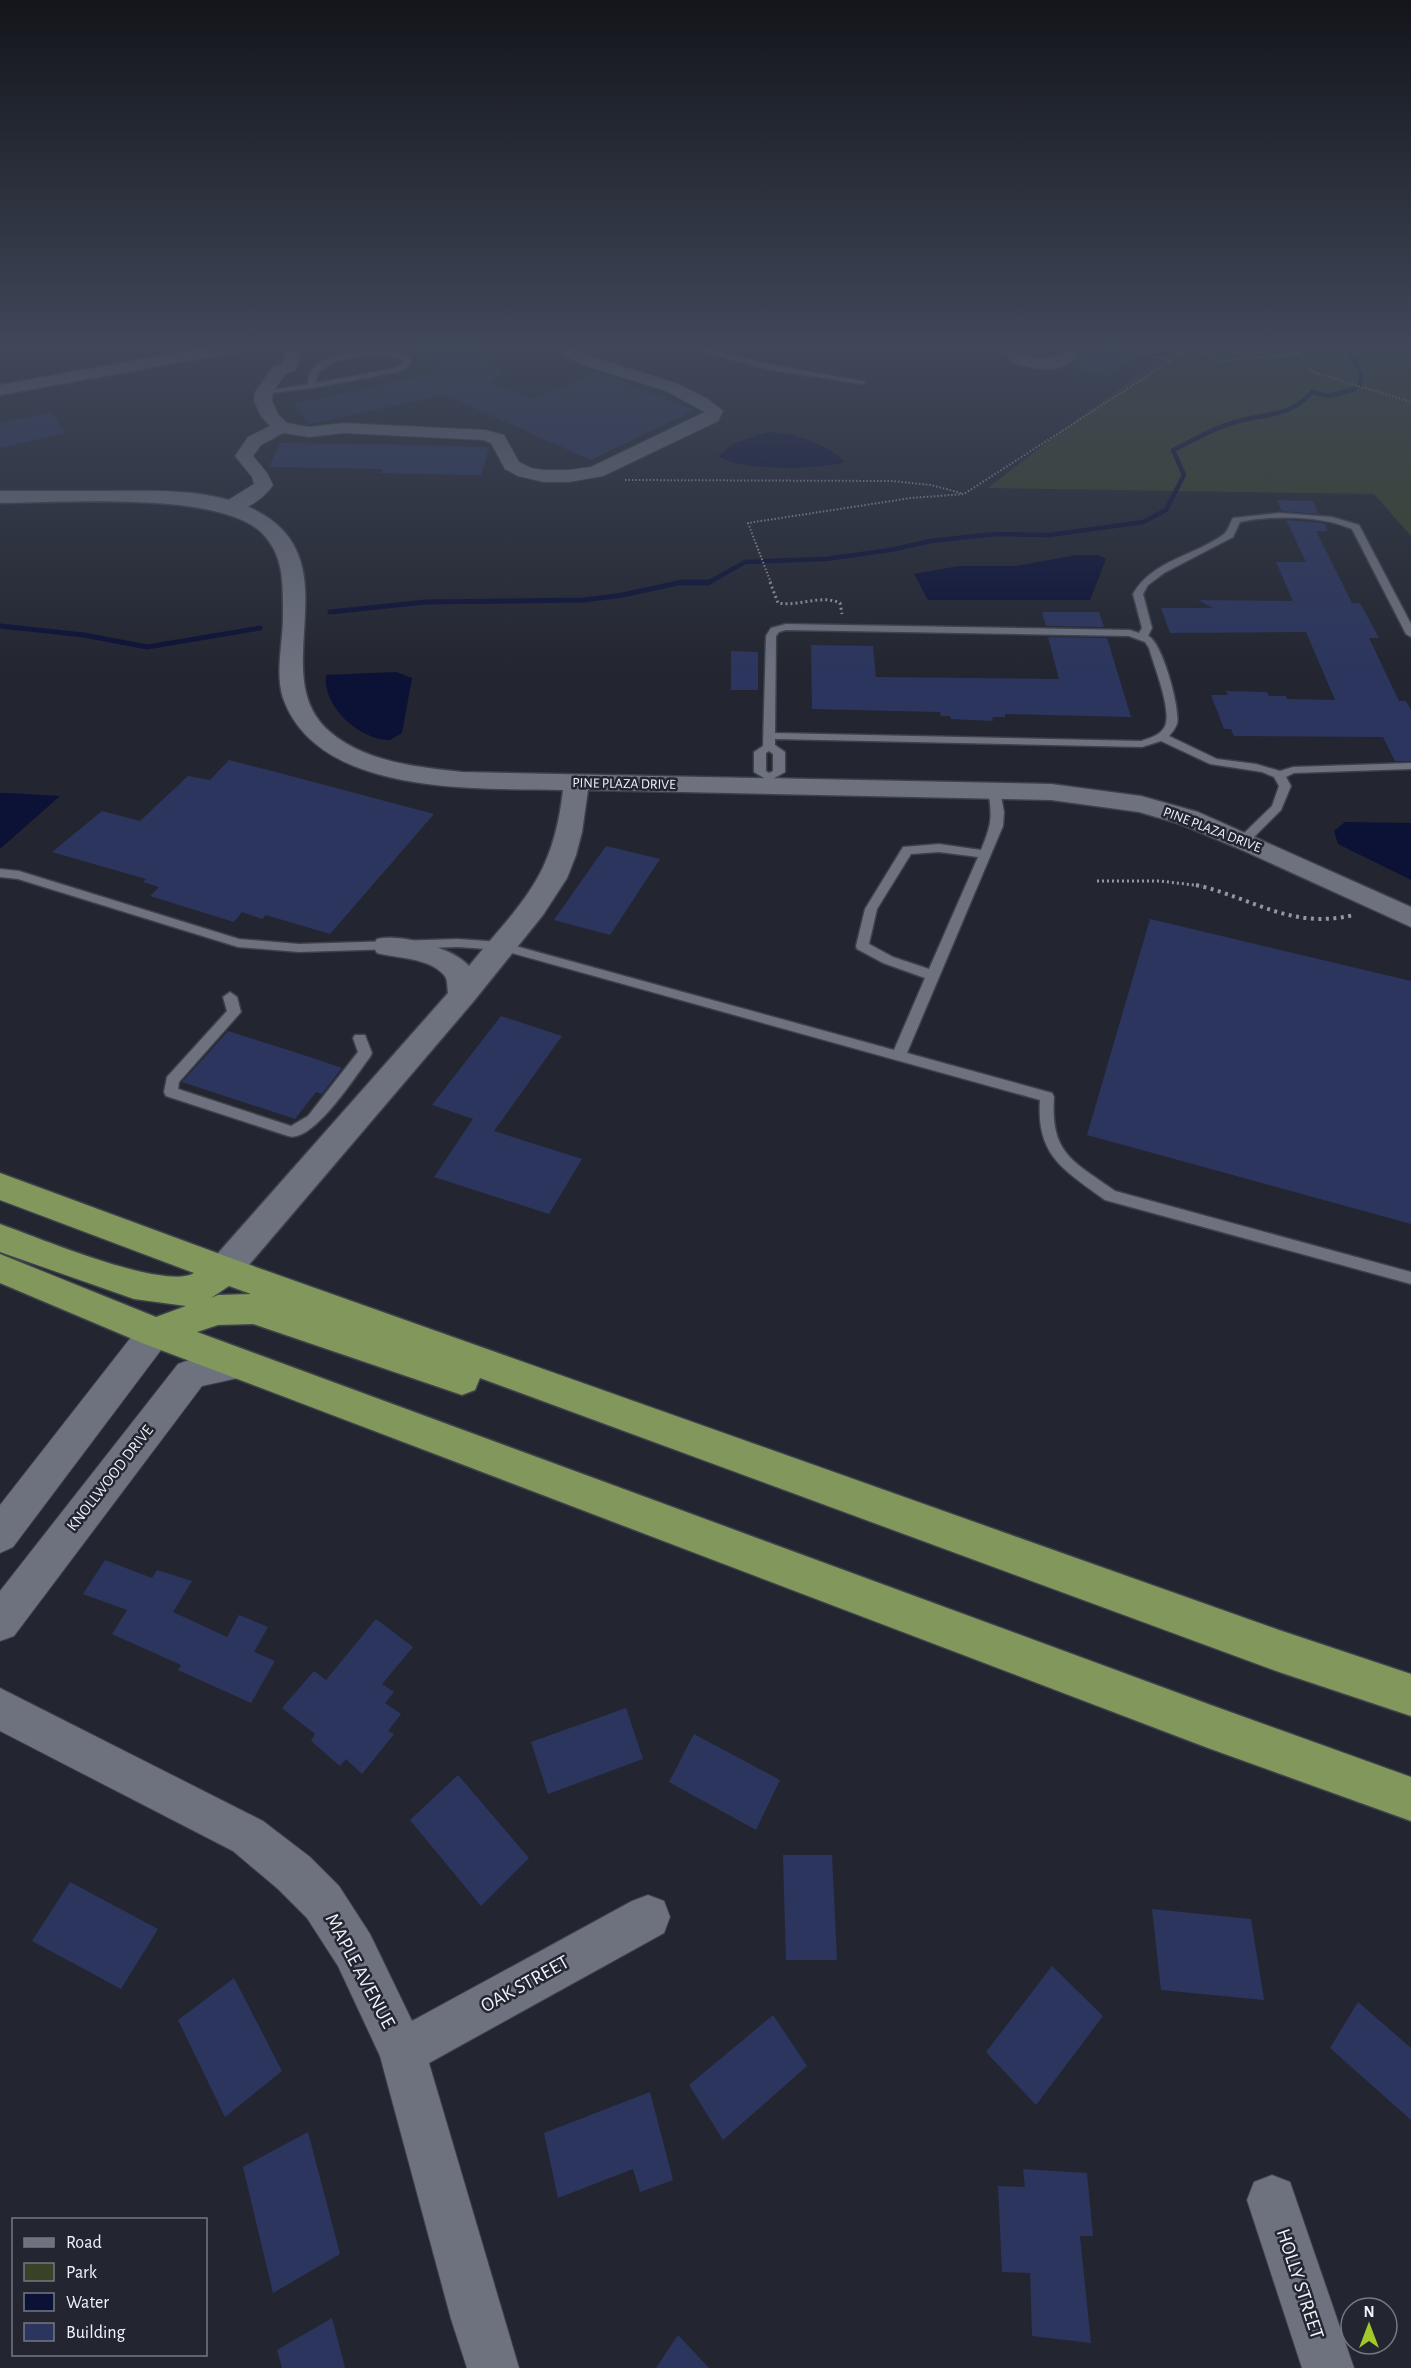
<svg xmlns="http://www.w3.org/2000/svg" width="1411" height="2368" font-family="'Alegreya Sans',sans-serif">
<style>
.green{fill:#394226}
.water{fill:#0c1136}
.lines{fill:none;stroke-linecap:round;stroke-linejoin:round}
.stream-far1{stroke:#0c1136;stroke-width:4.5}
.stream{stroke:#0c1136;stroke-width:5}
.building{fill:#2c355e}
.service-casing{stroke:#3e414a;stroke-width:3}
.minor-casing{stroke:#3e414a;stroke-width:2}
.tertiary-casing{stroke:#3e414a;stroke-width:3}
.trunk-casing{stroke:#3e414a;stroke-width:3}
.path-far2{stroke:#9497a0;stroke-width:2;stroke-dasharray:1.5 2;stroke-linecap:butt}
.path-far1{stroke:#9497a0;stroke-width:3;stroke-dasharray:2 3;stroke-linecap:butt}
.path{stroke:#9497a0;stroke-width:4;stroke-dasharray:3 4.5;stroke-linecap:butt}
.service{fill:#6e727f;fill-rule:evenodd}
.minor{fill:#6e727f;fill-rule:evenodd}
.tertiary{fill:#6e727f;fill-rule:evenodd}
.trunk{fill:#82975b;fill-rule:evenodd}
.labels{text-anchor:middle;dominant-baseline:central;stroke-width:5;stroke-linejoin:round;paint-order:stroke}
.far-street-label{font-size:14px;fill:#f1f3fb;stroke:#232630}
.street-label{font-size:16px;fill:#f1f3fb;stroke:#232630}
.near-street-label{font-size:20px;fill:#f1f3fb;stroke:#232630}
</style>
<rect width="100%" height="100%" fill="#232630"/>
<!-- green -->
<path class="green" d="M1182,343H1411V536L1374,494L988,488L1056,435Z"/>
<!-- water -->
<g class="water">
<path d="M768,432C790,433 830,444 844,462C819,470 739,471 718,456L733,444Z"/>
<path d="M1076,555H1098L1106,559L1090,600H928L914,574L959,566H1016Z"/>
<path d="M396,672L412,678L402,733L390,740C359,740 322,706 326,675Z"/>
<path d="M0,793H8L60,796L0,849Z"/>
<path d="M1345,822L1411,823V880L1338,844L1334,831Z"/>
</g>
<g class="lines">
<!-- stream-far1 -->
<g class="stream-far1">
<path d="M1344,343L1361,374L1360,385"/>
<path d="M676,583H708L745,562L826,559L890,550L931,541L995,534L1050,535L1143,522L1166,510L1184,475L1173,450C1192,441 1212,429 1232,423C1263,413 1288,419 1312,392L1329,396L1355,389"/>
</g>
<!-- stream -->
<g class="stream">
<path d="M330,612L426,602L584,600L623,595L682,582H710"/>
<path d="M0,626L84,635L147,647L260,628"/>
</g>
</g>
<!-- building -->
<g class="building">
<path d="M416,343H465L500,370L492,383L534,399L597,372L694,410L591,460L445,395L310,424L293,404L446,371Z"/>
<path d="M1104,347L1129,355L1122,359L1129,361L1107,376L1074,367Z"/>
<path d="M51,412L65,433L0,448V423Z"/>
<path d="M280,443L379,444L489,447L481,475L414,474L380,473L382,469L269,467Z"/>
<path d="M1277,500L1313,501L1319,514L1282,511Z"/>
<path d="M1286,520L1324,523L1328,531H1316L1352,603H1360L1379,638H1369L1399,701H1406L1411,710V761H1395L1383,737L1234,736L1231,729H1224L1211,695H1228L1226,691L1267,692L1269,696H1286L1287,699L1335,700L1306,632L1170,633L1161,608H1213L1198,600L1293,601L1276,562H1306Z"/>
<path d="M1042,612H1099L1104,627L1046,626Z"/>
<path d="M1048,637L1107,638L1131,717L1005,714V717H992L993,721L951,719L950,716H941L940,712L812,709L811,645L873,646L876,677L1059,679Z"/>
<path d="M731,651L758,652V690H731Z"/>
<path d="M229,760L272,771L434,814L330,934L266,915L262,919L242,912L234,922L150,896L159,887L143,882L146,879L52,852L102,811L140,821L188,776L210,780Z"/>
<path d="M606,846L660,859L610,935L554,920Z"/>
<path d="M1150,919L1411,981V1224L1087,1135Z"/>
<path d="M501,1016L562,1036L494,1131L582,1159L549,1214L434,1177L473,1119L432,1105Z"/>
<path d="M228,1031L316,1059L342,1068L322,1094L316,1092L295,1119L182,1082Z"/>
<path d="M105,1560L152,1578L157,1570L192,1581L173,1612L227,1637L239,1615L268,1627L254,1652L275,1661L251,1703L178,1670L181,1665L112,1634L127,1610L83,1594Z"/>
<path d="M376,1619L413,1647L382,1684L394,1692L385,1703L401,1714L388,1731L394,1734L362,1774L346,1759L340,1766L311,1741L315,1734L282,1708L314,1671L326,1680Z"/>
<path d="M626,1708L643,1759L548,1794L531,1742Z"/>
<path d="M694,1734L780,1780L756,1830L669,1782Z"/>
<path d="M458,1775L529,1858L481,1906L410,1820Z"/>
<path d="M783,1855H832L837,1960H786Z"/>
<path d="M70,1882L158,1929L121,1989L32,1941Z"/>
<path d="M1152,1909L1251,1919L1264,2000L1161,1990Z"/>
<path d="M1052,1966L1103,2016L1036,2105L986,2052Z"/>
<path d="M234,1978L282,2071L225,2117L178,2020Z"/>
<path d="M1358,2002L1411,2048V2120L1330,2048Z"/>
<path d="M773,2015L807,2066L723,2140L689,2085Z"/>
<path d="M650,2092L673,2180L640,2192L633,2169L558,2198L544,2133Z"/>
<path d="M308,2132L340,2254L273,2293L243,2167Z"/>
<path d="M1023,2169L1087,2173L1093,2236H1080L1091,2343L1032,2336L1030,2273L1002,2272L998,2186L1025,2187Z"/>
<path d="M332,2318L345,2368H282L277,2350Z"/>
<path d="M678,2335L709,2368H656Z"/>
</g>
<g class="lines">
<defs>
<g id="service">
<path d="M670,343H684L767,364L866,382L862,384L767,369Z"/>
<path d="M376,350L403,353L411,359L410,365L398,372L312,388L264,394L260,392L308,384C307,354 355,351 376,350ZM362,355H389L403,360L402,364L396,368L316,383L318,372L337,361Z"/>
<path d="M1279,513L1332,517L1359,525L1411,624V637L1406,634L1352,529C1319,515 1274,515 1240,522L1233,537L1164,573L1148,585L1143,594L1152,628L1148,636C1162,641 1181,710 1177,724C1175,729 1172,733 1169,736L1217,759L1256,764L1280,771L1293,767L1411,763V769L1294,773L1286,777L1291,786L1281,810L1247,844L1243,845L1237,841L1239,838L1272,806L1279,786L1274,777L1262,772L1210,764L1161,741L1142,747L775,739V745L785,752V772L769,781L754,772V752L763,746L766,636L771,628L786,624L1130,630L1139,633L1142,628L1133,594C1152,560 1195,556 1224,534C1228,531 1230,523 1233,518ZM786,630L1129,636L1145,642L1149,648C1154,666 1172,710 1165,726C1161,735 1150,738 1141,741L775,733L776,636L779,632ZM769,751L773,754V771L769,773L766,771V753Z"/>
<path d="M994,788L1000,791L1004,812L1003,826L907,1053L1052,1093L1054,1097C1050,1154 1073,1161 1115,1191L1411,1272V1284L1105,1200C1064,1170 1036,1156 1040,1100L501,950L458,947L299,952L238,947L18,879L0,877V869L19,871L239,939L299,944L458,939L501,942L894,1050L925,978L883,963L857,949L856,946L865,909L903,847L939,844L981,850C991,826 993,817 988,791ZM939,852L978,857L929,969L893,957L869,944L877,909L911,854Z"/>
<path d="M230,992L237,997L241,1012L179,1082L178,1089L291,1126L308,1116L358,1052L353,1038L355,1035H365L372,1053L370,1057C356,1075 313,1144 288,1136L166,1096L164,1092L167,1077L227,1011L223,997Z"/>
</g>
<g id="minor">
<path d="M270,343C286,343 295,341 301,357L295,371L286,373L273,392L272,401L278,414L287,423L309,427L344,423L485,430L504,435L519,462L531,468L544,470H569L591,467L705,412L666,391L581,364L541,343H562L592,357L678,384L708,399L723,411L718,421L603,476L569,482H544L518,476L505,469L491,443L483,440L344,433L309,437L283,433L261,445L253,456L267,473L273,485C264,499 239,516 222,512L219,508L222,504L254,484L252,477L235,456L248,437L270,426L261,416L254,401L255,392L274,365L282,364L285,357L283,352Z"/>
<path d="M1010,343H1029L1022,350L1023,354L1042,359L1059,355L1058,352L1045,343C1060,343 1072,340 1076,357C1061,376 1029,369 1010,361L1005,349Z"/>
<path d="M155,1318L167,1322L172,1332L167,1342L13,1547L0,1553V1505L143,1322Z"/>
<path d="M240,1349L252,1353L257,1364L252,1375L202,1386L14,1636L0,1641V1591L178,1364L206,1354Z"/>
<path d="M0,1688L263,1821L310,1857L339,1886L370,1934L412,2021L632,1901L648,1895L664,1901L670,1917L664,1933L429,2063L519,2368H467L451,2319L380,2056L338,1966L307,1918L278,1889L233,1851L0,1731Z"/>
<path d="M1272,2175L1290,2182L1354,2368H1302L1247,2200L1254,2182Z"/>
</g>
<g id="tertiary">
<path d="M229,343H267L259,348L0,395V385Z"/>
<path d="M0,491C35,491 70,491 105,491C153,491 209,488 253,509C356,559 263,673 329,731C364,762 417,767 462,772L1051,784L1141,796L1198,812L1411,907V927L1242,850L1180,824L1139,812L1051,800L588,790L582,832L576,855L567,878L543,915L473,1002L236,1280L224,1284L212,1280L207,1270L212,1260L448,993C447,987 448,979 444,975C430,958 396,958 377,953L373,946L377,939C400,933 454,948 469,966C522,901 553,879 563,790C478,788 318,797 283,698C275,673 283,642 283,617C283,586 285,555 261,532C217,491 61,503 0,503Z"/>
</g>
<path id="trunk" d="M0,1173L236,1260L1279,1630L1411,1674V1716L1279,1672L480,1378L475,1390L462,1395L253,1324L218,1325L197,1332L1208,1704L1411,1777V1821L1208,1748L227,1375L142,1343L0,1283V1254L156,1317L186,1306L134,1299L0,1252V1224C37,1237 164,1291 194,1273L0,1200ZM229,1286L251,1294L218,1295L211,1298Z"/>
</defs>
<!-- service casing -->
<use href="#service" class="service-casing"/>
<!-- minor casing -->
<use href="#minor" class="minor-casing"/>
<!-- tertiary casing -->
<use href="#tertiary" class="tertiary-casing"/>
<!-- trunk casing -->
<use href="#trunk" class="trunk-casing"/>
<!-- path-far2 -->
<g class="path-far2">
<path d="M1098,343L1171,361"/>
<path d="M1291,343L1313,372L1411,402"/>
<path d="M308,345L318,343"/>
<path d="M625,480L892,481L931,485L961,493"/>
<path d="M771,583L748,523L911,498L964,494L1191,348L1221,361L1299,354"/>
</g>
<!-- path-far1 -->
<g class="path-far1">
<path d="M770,582L778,603C799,607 821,594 840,603L842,614"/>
<path d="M1097,881H1160L1202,886"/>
</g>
<!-- path -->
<path class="path" d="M1196,885C1254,898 1290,930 1354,915"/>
<!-- service -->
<use href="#service" class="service"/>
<!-- minor -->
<use href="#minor" class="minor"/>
<!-- tertiary -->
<use href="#tertiary" class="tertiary"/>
<!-- trunk -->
<use href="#trunk" class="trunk"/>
</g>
<!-- sky -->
<linearGradient id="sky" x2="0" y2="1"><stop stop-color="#13151a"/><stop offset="0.51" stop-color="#3f4759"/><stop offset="1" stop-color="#3f4759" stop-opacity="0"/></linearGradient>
<rect width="1411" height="675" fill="url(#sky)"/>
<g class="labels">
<!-- far-street labels -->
<g class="far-street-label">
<text transform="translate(624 784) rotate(1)">PINE PLAZA DRIVE</text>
<text transform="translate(1212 830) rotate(21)">PINE PLAZA DRIVE</text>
</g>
<!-- street labels -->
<g class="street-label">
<text transform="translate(110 1478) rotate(-52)">KNOLLWOOD DRIVE</text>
</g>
<!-- near-street labels -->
<g class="near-street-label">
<text transform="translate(360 1971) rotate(62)">MAPLE AVENUE</text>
<text transform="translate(525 1984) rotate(-29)">OAK STREET</text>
<text transform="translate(1300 2284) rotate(72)">HOLLY STREET</text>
</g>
</g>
<!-- legend -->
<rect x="12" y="2218" width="195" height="138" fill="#232630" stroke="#757881" stroke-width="1.5"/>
<rect x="24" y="2238" width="30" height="9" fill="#6e727f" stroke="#757881" stroke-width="1.5"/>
<text x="66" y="2248" font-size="18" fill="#f1f3fb">Road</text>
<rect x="24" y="2263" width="30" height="18" fill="#394226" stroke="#757881" stroke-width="1.5"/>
<text x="66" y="2278" font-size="18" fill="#f1f3fb">Park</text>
<rect x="24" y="2293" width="30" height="18" fill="#0c1136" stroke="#757881" stroke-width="1.5"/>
<text x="66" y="2308" font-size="18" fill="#f1f3fb">Water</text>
<rect x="24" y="2323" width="30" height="18" fill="#2c355e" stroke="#757881" stroke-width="1.5"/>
<text x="66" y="2338" font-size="18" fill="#f1f3fb">Building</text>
<!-- north arrow -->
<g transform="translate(1369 2326)"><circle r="28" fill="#232630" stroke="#757881" stroke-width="1.5"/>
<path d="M0-4.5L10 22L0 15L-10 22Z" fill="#a1c92a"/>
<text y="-9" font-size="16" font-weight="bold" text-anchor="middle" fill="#f1f3fb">N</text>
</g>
</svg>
